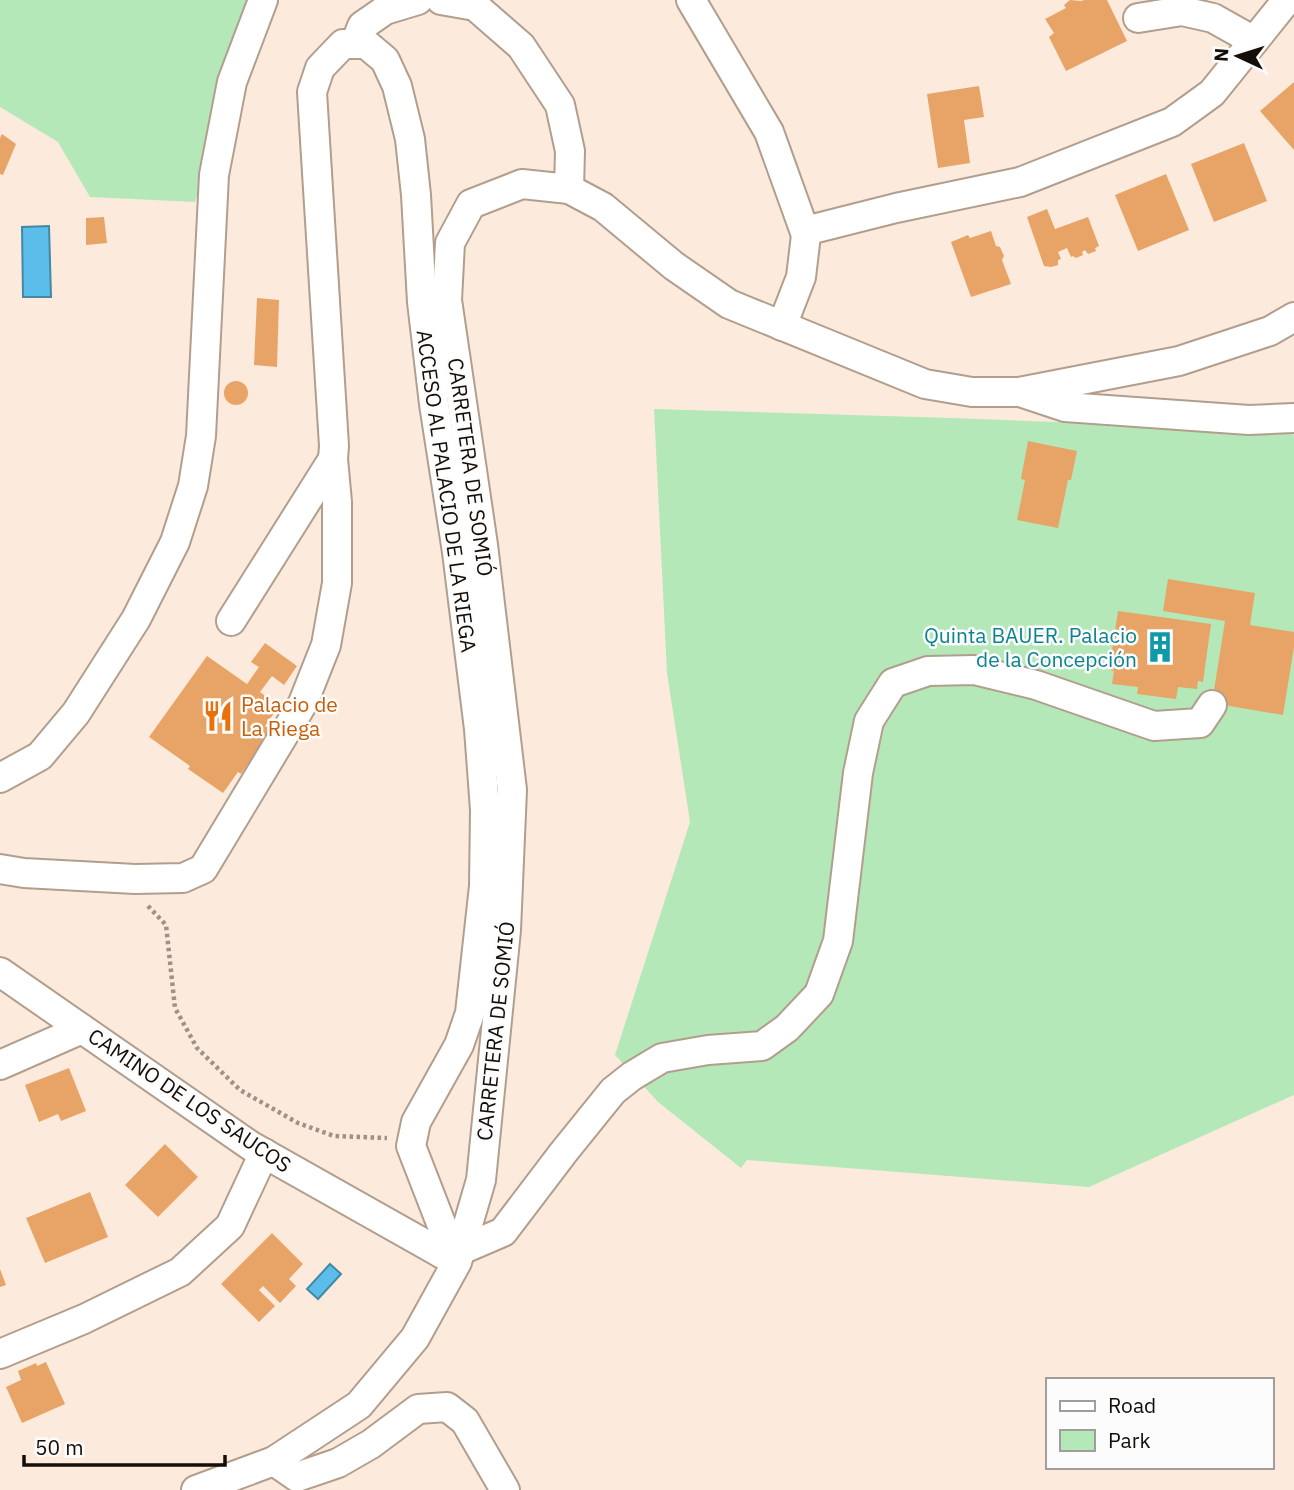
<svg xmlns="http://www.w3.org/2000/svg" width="1294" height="1490" font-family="'IBM Plex Sans',sans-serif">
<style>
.green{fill:#b4e8b9}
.water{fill:#5abdea;stroke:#4588a6;stroke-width:2}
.building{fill:#e8a466}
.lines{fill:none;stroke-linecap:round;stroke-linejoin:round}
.minor-casing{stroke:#b29e8d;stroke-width:32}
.path{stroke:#9e9186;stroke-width:4.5;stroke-dasharray:3.5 3.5;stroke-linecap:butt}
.minor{stroke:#fff;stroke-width:28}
.labels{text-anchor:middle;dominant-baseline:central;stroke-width:5;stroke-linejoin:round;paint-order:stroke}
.street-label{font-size:21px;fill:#150e08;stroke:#fcfcfc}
.culture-label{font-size:21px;fill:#0d838f;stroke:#fcfcfc;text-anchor:end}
.food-label{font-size:21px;fill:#c56008;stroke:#fcfcfc;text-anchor:start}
</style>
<rect width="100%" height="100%" fill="#fcebdd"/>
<!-- green -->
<g class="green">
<path d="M0,0H266L195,202L90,197L58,142L0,107Z"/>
<path d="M654,409L952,418L1293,431L1294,439V1095L1089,1187L747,1160L741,1168L658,1102L615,1055L690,822L667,673Z"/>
</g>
<!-- water -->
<g class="water">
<path d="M49,226L51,297H23L22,227Z"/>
<path d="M330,1264L341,1274L318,1299L307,1289Z"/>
</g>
<!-- building -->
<g class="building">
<path d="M1070,0L1081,1L1084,0H1107L1127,41L1066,71L1049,37L1054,33L1045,19L1066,8L1064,5Z"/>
<path d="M1294,82V150L1260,111Z"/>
<path d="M979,86L984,117L964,120L970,163L938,168L927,94Z"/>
<path d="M2,134L16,144L3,175L0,174V138Z"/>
<path d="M1244,143L1267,201L1214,222L1191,164Z"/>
<path d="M1166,174L1189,230L1138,251L1115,195Z"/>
<path d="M1047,209L1055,229L1088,217L1099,246L1095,248L1096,251L1088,254L1085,250L1082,252L1083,255L1076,258L1073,256L1071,257L1067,248L1058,252L1061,259L1058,260V265L1051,267L1044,266L1027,217Z"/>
<path d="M104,217L107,243L86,245V218Z"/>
<path d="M991,231L996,246L1000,247L1004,256L1002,260L1011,284L971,297L951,242L968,235L970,238Z"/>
<path d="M257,298L279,300L277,367L254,365Z"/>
<circle cx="236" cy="393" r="12"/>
<path d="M1028,441L1077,451L1071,480H1068L1058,528L1017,520L1025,480L1021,479Z"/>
<path d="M1168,579L1255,593L1250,625L1294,632V647L1283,715L1212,703L1225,621L1163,611Z"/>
<path d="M1118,611L1211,624L1203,682L1198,681L1197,689L1178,687L1176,699L1137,694L1138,687L1112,684L1114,671L1109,670Z"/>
<path d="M265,643L297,666L284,685L272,676L260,692L279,706L265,726L272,730L241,774L238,772L223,793L188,769L190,766L149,737L207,656L247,684L259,667L251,662Z"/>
<path d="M69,1068L86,1111L61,1121L58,1114L39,1122L25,1085Z"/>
<path d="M165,1144L198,1177L158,1217L125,1185Z"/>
<path d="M90,1192L108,1237L45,1263L26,1218Z"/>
<path d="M272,1233L303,1264L289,1279L296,1286L280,1303L263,1286L259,1290L275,1306L259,1322L221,1284Z"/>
<path d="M0,1269L6,1285L0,1287Z"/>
<path d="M46,1362L65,1404L22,1423L6,1387L21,1380L18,1371L36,1363L37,1366Z"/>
</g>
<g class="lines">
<defs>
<g id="minor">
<path d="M441,0L475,6L521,46L560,105L570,151L569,189"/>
<path d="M691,0L769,132L806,235L801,277L782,326"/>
<path d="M1138,18L1182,11L1213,18L1254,41"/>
<path d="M355,44L362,26L385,10L418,0"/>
<path d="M805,231L896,208L1020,182L1172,122L1212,93L1287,0"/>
<path d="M1023,393L1065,407L1249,420L1294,418"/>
<path d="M231,621L333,459"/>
<path d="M0,778L40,756L76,713L136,619L175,542L193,486L201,436L214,175L232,82L263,0"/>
<path d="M0,869L24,873L135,879L183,878L203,869L303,703L326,645L337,583V502L333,459L334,446L312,92L320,68L343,44H366L385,60L397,86L410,139L416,195L422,302L434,404L457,552L479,729L485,810L484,886L470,1013L459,1045L416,1122L411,1146L444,1231L441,1253"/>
<path d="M0,972L251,1146L455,1261"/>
<path d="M0,1065L82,1029"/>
<path d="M461,1250L503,1232L563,1153L613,1091L632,1076L662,1058L708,1050L762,1046L787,1028L819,994L838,941L858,773L869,721L893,683L928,671L974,670L1036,685L1154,726L1200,723L1212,705"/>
<path d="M0,1354L84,1319L180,1272L230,1226L264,1153"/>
<path d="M274,1461L297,1477L338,1463L371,1444L418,1409L447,1407L465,1421L505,1490"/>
<path d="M196,1490L274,1461L359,1405L415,1338L457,1262L481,1180L506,930L512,790L483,545L447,300L450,243L471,204L522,184L569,189L603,207L674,266L729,304L925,384L972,392H1019L1179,361L1270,331L1294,317"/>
</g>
</defs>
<!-- minor casing -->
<use href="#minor" class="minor-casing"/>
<!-- path -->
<path class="path" d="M148,906L166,925L175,1008L197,1048L240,1090L298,1123L334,1136L387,1138"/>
<!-- minor -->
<use href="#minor" class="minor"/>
</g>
<!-- icons -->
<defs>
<symbol id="building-bare" viewBox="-9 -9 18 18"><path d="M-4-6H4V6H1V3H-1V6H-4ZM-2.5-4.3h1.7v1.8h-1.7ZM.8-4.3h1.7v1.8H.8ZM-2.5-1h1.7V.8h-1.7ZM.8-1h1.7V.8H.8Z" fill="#0f9aa8" stroke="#fcfcfc" stroke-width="2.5" paint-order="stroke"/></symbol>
<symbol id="restaurant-bare" viewBox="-9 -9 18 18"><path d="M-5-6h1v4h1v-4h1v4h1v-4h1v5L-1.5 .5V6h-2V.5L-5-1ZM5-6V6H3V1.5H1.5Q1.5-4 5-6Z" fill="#e8710a" stroke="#fcfcfc" stroke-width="2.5" paint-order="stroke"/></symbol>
</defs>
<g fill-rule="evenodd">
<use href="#building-bare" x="1138" y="625" width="44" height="44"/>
<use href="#restaurant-bare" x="196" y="694" width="44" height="44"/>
</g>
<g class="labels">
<!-- street labels -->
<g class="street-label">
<text transform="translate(471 467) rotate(82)">CARRETERA DE SOMIÓ</text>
<text transform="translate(447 491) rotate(82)">ACCESO AL PALACIO DE LA RIEGA</text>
<text transform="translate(495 1031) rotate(-84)">CARRETERA DE SOMIÓ</text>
<text transform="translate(190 1100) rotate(34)">CAMINO DE LOS SAUCOS</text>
</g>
<!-- culture labels -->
<g class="culture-label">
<text x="1137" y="635">Quinta BAUER. Palacio<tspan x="1137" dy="24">de la Concepción</tspan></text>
</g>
<!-- food labels -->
<g class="food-label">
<text x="241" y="704">Palacio de<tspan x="241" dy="24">La Riega</tspan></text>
</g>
</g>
<!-- legend -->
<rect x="1046" y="1378" width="228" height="91" fill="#fcfcfc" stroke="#a09d9a" stroke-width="2"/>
<rect x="1060" y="1401" width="35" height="10" fill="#ffffff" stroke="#a09d9a" stroke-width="2"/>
<text x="1108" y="1413" font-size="21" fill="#150e08">Road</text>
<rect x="1060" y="1430" width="35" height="21" fill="#b4e8b9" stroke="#a09d9a" stroke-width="2"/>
<text x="1108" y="1448" font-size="21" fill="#150e08">Park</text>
<!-- north arrow -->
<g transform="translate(1238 56) rotate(274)" stroke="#fcfcfc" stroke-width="5" paint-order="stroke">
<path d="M0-5L12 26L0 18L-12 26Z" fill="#150e08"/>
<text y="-10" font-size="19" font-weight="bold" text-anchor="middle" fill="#150e08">N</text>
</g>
<!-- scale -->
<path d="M24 1455v10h201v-10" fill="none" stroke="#150e08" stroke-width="3.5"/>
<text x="35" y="1455" font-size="21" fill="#150e08" stroke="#fcfcfc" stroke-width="5" paint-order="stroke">50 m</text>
</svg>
